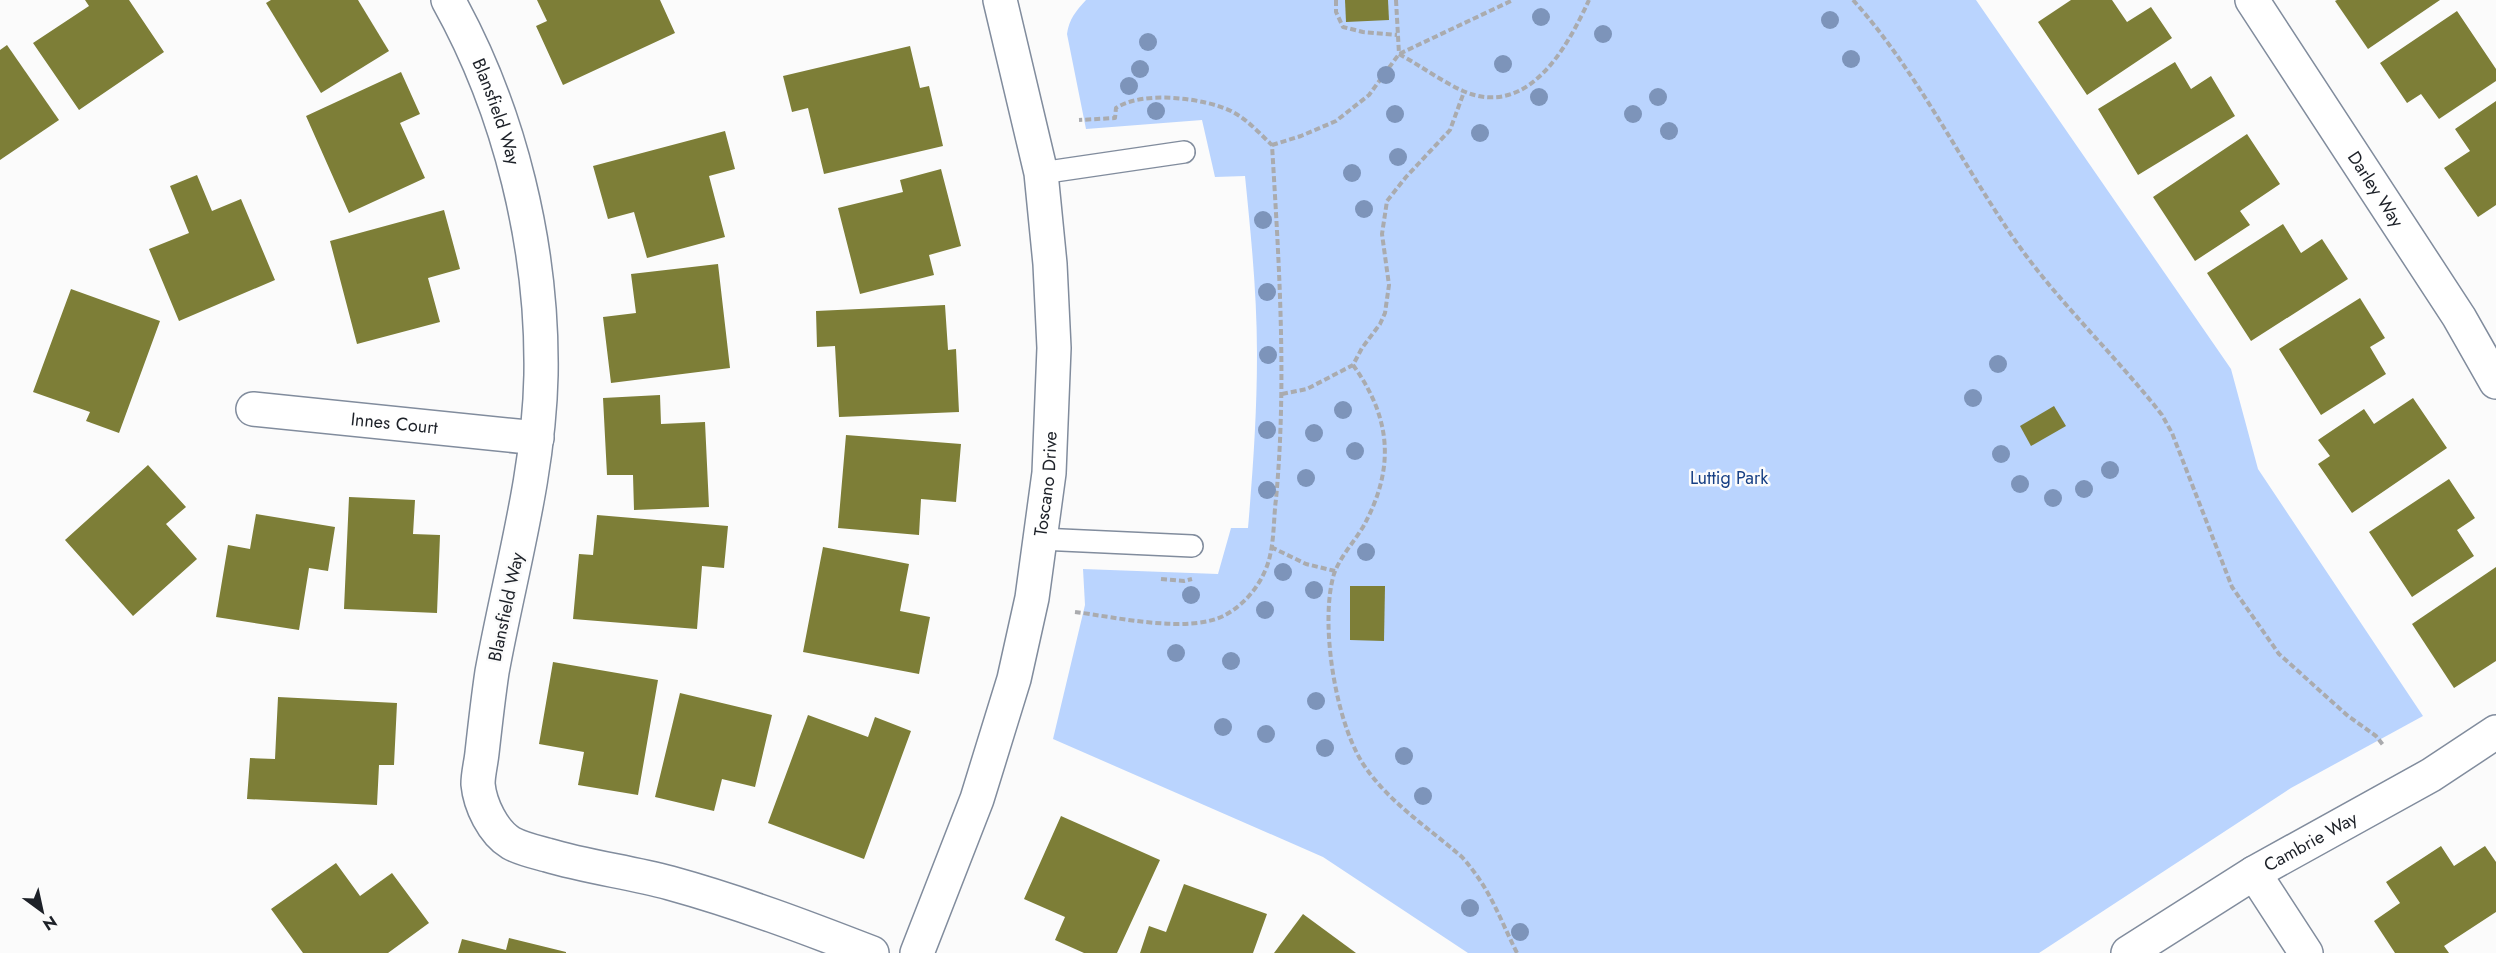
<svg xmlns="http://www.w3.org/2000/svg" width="2496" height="953" font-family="Jost,sans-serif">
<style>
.green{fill:#bad4fe}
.building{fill:#7d7e37}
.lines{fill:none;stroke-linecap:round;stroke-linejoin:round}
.service-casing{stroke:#818c9d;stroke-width:24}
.minor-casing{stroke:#818c9d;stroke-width:36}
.path{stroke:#aaabae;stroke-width:4;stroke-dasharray:6 3;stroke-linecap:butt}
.service{stroke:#fff;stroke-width:21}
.minor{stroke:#fff;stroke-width:33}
.tree{fill:#7d94ba}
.labels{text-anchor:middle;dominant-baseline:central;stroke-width:5;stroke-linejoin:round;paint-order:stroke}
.street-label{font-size:18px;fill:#1d2128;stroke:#fbfbfb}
.park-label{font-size:18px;fill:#163f84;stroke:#fbfbfb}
</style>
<rect width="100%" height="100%" fill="#fbfbfb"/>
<!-- green -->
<path class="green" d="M1086,0H1976L2231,369L2258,469L2423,716L2291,788L2039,953H1468L1323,857L1053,739L1085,605L1083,569L1218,574L1231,528H1248C1253,470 1257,413 1257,354C1257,295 1251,235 1245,176L1215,177L1202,120L1086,129L1067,34C1069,19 1076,11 1086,0Z"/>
<!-- building -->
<g class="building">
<path d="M85,0H129L164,52L79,110L33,43L89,6Z"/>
<path d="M271,0H358L389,51L321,93L266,3Z"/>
<path d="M537,0H660L675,33L563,85L536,26L547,21Z"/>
<path d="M1345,0H1388L1389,20L1346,22Z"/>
<path d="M2071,0H2112L2127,22L2151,7L2172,38L2087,95L2038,22Z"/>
<path d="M2337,0H2440L2368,49L2335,1Z"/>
<path d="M2457,11L2496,69V81L2439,119L2421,94L2407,103L2380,63Z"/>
<path d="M7,45L59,120L0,160V50Z"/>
<path d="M910,46L920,88L929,86L943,146L824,174L808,108L792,112L783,76Z"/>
<path d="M2175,62L2191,89L2211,76L2235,116L2138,175L2098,109Z"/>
<path d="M401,72L420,114L400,123L425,178L349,213L306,116Z"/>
<path d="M2496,101V205L2478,217L2444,168L2470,151L2455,129Z"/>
<path d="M725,131L735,169L709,176L725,237L647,258L634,212L608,219L593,166Z"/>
<path d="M2247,134L2280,184L2240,211L2250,225L2195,261L2153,197Z"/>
<path d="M941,169L961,246L929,255L934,275L860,294L838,208L903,192L900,180Z"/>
<path d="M197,175L212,211L241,199L275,280L179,321L149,249L189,233L170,186Z"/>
<path d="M444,210L460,269L428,278L440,322L357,344L330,241Z"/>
<path d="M2283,224L2301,253L2322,239L2348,279L2251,341L2207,273Z"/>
<path d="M718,264L730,368L611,383L603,317L636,313L631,274Z"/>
<path d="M71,289L160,321L119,433L86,421L90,412L33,392Z"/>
<path d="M2360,298L2385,338L2370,347L2386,374L2321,415L2279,349Z"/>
<path d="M945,305L948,350L956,349L959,412L839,417L835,346L817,347L816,311Z"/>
<path d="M660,395L661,424L705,422L709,507L634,510L633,475H607L603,398Z"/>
<path d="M2413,398L2447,448L2352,513L2318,464L2330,456L2318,440L2364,409L2374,424Z"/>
<path d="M2054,406L2066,426L2031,446L2020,426Z"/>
<path d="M846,435L961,444L956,502L921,499L919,535L838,528Z"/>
<path d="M148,465L186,507L166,524L197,559L133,616L65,540Z"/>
<path d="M2449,479L2475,518L2457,530L2474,556L2412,597L2369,532Z"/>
<path d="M349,497L415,500L413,534L440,535L437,613L344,609Z"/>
<path d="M256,514L335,527L328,571L309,568L299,630L216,617L228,545L250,549Z"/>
<path d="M597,515L728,526L724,568L702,566L697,629L573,619L579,554L593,555Z"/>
<path d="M823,547L909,564L900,611L930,617L919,674L803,652Z"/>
<path d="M2496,567V661L2454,688L2412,624Z"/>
<path d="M1350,586H1385L1384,641L1350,640Z"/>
<path d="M553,662L658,680L638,795L578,785L584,752L539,744Z"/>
<path d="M680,693L772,715L755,787L722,779L714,811L655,797Z"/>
<path d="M278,697L397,703L394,765H379L377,805L247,799L250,758L275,759Z"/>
<path d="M808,715L868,737L875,717L911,731L864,859L768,823Z"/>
<path d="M1061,816L1160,860L1117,953H1084L1055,940L1065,917L1024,899Z"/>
<path d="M2441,846L2454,866L2485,846L2496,862V912L2444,946L2449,953H2395L2374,921L2400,903L2386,882Z"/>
<path d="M336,863L360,896L392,873L429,923L388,953H303L271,909Z"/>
<path d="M1184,884L1267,914L1253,953H1140L1149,926L1166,932Z"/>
<path d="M1303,914L1356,953H1274Z"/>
<path d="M509,938L566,952V953H458L462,939L506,950Z"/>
</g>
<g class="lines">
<defs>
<g id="service">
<path d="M1041,173L1184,152"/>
<path d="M1040,539L1192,546"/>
</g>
<g id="minor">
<path id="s1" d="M448,0C510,111 543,247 541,375C539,476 510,573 492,672C488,699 485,726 482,753C481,763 478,774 478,784C480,805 493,832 511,843C522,849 536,852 547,855C587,867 629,872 670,883C739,902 805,927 872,953"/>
<path id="s2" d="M2252,0L2459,317L2496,382"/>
<path id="s3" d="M253,409L537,438"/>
<path d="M2254,873L2306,953"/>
<path id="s4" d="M917,953L977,799L1014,679L1032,598L1049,473L1054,348L1050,264L1041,173L1000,0"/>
<path id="s5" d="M2128,953L2254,873L2431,775L2496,732"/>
</g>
</defs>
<!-- service casing -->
<use href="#service" class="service-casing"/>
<!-- minor casing -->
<use href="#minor" class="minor-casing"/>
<!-- path -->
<g class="path">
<path d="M1336,0V12L1343,27L1363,32L1397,35"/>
<path d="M1396,0L1399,54"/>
<path d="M1853,0C1915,69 1956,153 2008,230C2053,298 2113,352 2162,415L2172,433L2232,587L2279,654L2348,716L2376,736L2383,745"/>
<path d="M1399,54C1421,66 1441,81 1463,91C1528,119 1567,48 1589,0"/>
<path d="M1272,145L1301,136L1336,121L1369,95L1399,54L1513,0"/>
<path d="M1353,365C1392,419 1395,469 1363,527C1354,542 1340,557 1334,574C1319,623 1336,730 1368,771C1393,805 1431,830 1462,857C1491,890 1498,915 1517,953"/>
<path d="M1282,394L1307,389L1353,365L1362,348L1380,324L1385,313L1389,285L1382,234L1387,201L1406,177L1450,130L1464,92"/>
<path d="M1271,547L1306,564L1335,571"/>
<path d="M1161,579L1184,581L1192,579"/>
<path d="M1075,612C1116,617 1192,635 1227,614C1244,604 1257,589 1265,571C1275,549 1273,521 1276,499C1287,381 1279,263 1272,145C1260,134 1248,120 1233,112C1206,98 1143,90 1116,108L1115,118L1079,120"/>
</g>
<!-- service -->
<use href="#service" class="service"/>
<!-- minor -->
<use href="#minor" class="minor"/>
</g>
<!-- trees -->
<g class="tree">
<circle cx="1541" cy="17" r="9"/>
<circle cx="1830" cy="20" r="9"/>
<circle cx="1603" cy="34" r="9"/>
<circle cx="1148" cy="42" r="9"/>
<circle cx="1851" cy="59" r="9"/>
<circle cx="1503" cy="64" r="9"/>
<circle cx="1140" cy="69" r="9"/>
<circle cx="1386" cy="75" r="9"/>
<circle cx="1129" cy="86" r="9"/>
<circle cx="1539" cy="97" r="9"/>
<circle cx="1658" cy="97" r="9"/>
<circle cx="1156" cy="111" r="9"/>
<circle cx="1395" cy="114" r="9"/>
<circle cx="1633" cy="114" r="9"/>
<circle cx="1669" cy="131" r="9"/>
<circle cx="1480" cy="133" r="9"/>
<circle cx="1398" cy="157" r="9"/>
<circle cx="1352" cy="173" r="9"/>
<circle cx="1364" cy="209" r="9"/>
<circle cx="1263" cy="220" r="9"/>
<circle cx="1267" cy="292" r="9"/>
<circle cx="1268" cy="355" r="9"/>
<circle cx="1998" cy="364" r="9"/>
<circle cx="1973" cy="398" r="9"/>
<circle cx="1343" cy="410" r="9"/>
<circle cx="1267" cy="430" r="9"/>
<circle cx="1314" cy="433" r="9"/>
<circle cx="1355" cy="451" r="9"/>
<circle cx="2001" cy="454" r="9"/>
<circle cx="2110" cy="470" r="9"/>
<circle cx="1306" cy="478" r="9"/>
<circle cx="2020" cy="484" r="9"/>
<circle cx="2084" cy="489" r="9"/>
<circle cx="1267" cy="490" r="9"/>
<circle cx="2053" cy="498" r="9"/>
<circle cx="1366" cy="552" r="9"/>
<circle cx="1283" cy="572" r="9"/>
<circle cx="1314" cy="590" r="9"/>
<circle cx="1191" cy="595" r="9"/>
<circle cx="1265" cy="610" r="9"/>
<circle cx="1176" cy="653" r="9"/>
<circle cx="1231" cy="661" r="9"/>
<circle cx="1316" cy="701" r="9"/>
<circle cx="1223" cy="727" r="9"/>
<circle cx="1266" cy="734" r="9"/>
<circle cx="1325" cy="748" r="9"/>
<circle cx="1404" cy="756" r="9"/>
<circle cx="1423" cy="796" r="9"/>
<circle cx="1470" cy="908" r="9"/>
<circle cx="1520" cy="932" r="9"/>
</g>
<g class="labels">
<!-- street labels -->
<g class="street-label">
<text stroke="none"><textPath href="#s1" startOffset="122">Blansfield Way</textPath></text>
<text stroke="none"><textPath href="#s2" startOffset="226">Darley Way</textPath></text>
<text stroke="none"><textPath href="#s3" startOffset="142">Innes Court</textPath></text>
<text stroke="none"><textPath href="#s4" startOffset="489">Toscano Drive</textPath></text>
<text transform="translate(506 607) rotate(-78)">Blansfield Way</text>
<text stroke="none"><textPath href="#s5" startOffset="214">Cambrie Way</textPath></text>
</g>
<!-- park labels -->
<g class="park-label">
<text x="1729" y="478">Luttig Park</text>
</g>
</g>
<!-- north arrow -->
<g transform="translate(42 911) rotate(147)" stroke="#fbfbfb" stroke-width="4.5" paint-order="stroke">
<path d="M0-4.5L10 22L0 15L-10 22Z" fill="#1d2128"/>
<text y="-9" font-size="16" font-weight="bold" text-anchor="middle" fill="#1d2128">N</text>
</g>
</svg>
